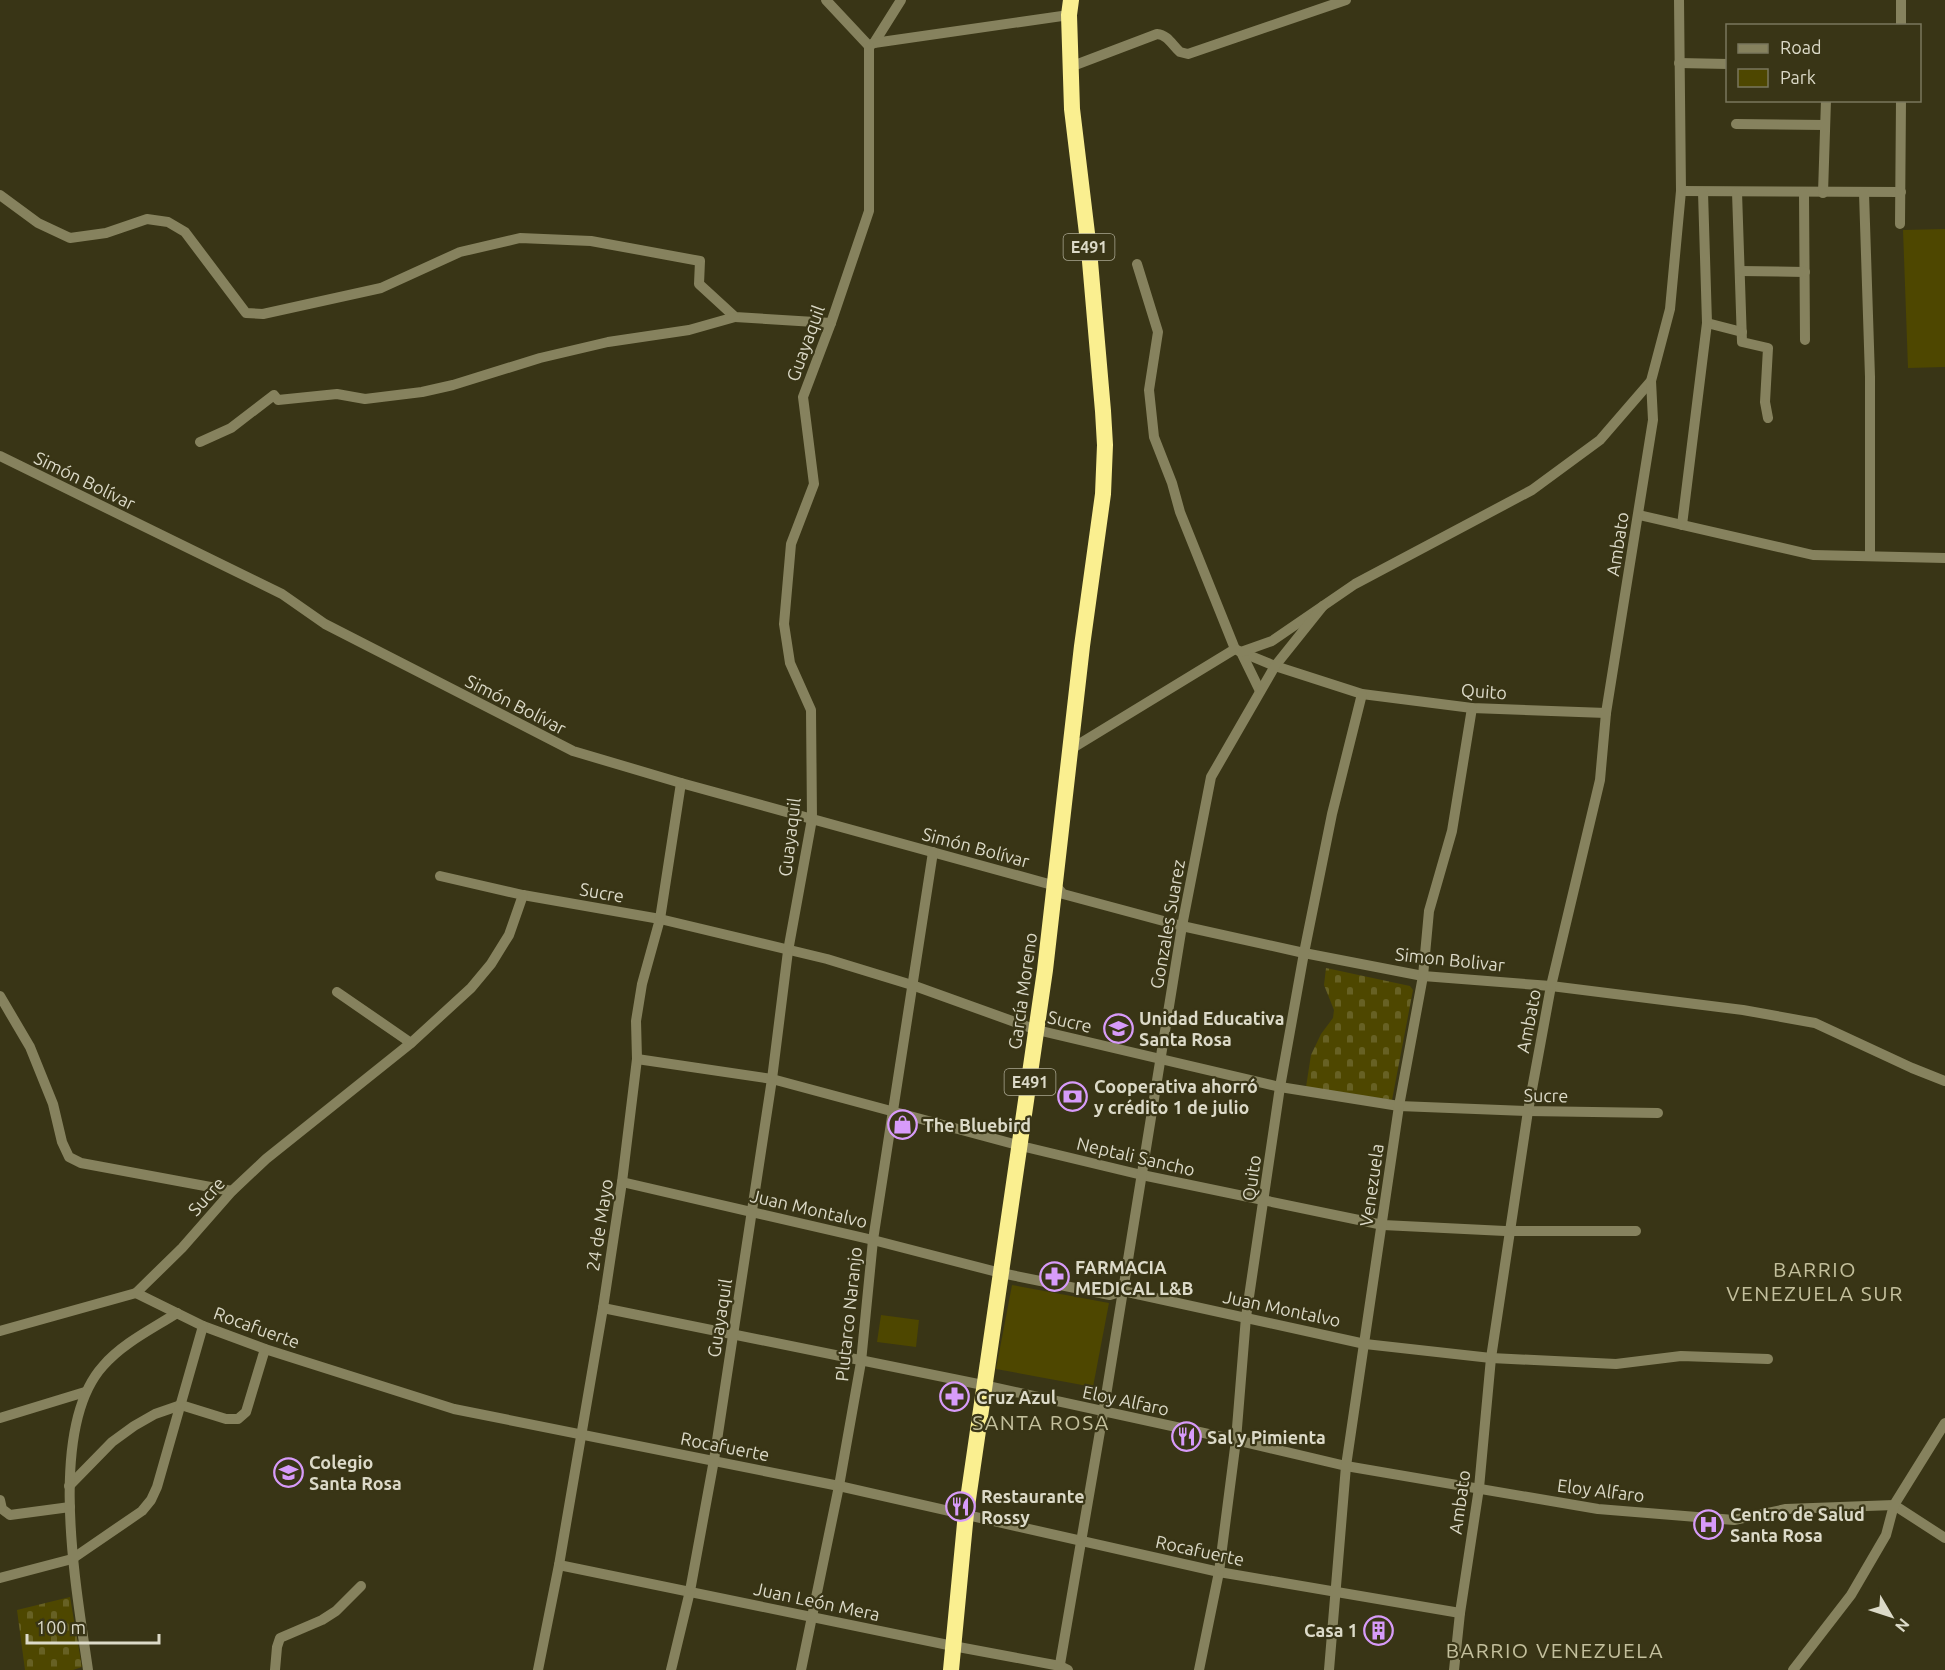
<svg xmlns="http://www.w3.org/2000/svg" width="1945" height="1670" font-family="Ubuntu,sans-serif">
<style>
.cemetery{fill:url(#cemetery-stones)}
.park{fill:#4e4700}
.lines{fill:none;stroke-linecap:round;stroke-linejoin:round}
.minor{stroke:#86825e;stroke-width:10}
.highway{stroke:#faef90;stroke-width:16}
.labels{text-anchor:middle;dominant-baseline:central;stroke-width:4.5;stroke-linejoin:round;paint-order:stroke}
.shield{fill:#393516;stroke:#aba893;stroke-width:1.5}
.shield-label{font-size:16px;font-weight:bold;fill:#dcdac8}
.street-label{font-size:18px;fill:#dcdac8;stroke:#393516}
.poi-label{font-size:18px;font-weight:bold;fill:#dcdac8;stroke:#393516;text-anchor:start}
.quarter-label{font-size:21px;letter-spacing:1.5px;fill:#c4c09d;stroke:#393516}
</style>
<defs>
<pattern id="cemetery-stones" width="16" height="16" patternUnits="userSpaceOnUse" patternTransform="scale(1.5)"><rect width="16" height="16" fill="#4e4700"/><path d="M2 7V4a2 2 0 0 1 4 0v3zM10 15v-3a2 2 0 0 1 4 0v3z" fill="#676124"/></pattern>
</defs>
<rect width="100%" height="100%" fill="#393516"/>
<!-- cemetery -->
<g class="cemetery">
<path d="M1326,968L1410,986L1413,990L1392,1100L1306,1087L1311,1055L1321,1034L1333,1018L1334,1010L1324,985Z"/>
<path d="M70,1597L82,1667L73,1670H25L17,1610Z"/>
</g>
<!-- park -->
<g class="park">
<path d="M1945,229V367L1908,368L1903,230Z"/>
<path d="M1012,1285L1109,1303L1093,1387L996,1369Z"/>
<path d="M881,1315L919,1320L916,1347L877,1342Z"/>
</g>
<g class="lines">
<!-- minor -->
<g class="minor">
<path d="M1901,26V0"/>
<path d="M874,43L901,0"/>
<path d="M869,46L874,43L1069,15"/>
<path d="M1679,63L1728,64"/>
<path d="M1070,67L1157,34C1168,35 1172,45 1180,52L1188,54L1346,0"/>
<path d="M1736,124L1825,125"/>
<path d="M1681,191L1901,192"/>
<path d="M1737,192L1742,342L1768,348L1765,402L1768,418"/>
<path d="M1804,193L1805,340"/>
<path d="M1823,193L1826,100"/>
<path d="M1864,193L1870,377V556"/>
<path d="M0,195L38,223L70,238L106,233L147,219L168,222L185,232L246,313L263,314L381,288L460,252L520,238L591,241L700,261L699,284L735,317L831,323"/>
<path d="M1900,224L1901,100"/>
<path d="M1137,264L1158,332L1149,390L1154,437L1172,483L1180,512L1235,649"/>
<path d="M1740,271L1805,272"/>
<path d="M1707,323L1742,332"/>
<path d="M200,442L231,428L274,395L278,400L337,394L365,399L422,392L453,385L540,358L608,342L689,330L735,317"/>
<path d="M0,456L282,594L325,624L573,751L681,783L1056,886L1063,894L1182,926L1304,953L1423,976L1551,986L1743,1010L1815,1023L1912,1068L1945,1081"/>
<path d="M1639,515L1813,555L1945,558"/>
<path d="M1682,525L1707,323L1703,192"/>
<path d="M1241,652L1275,666L1362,694L1472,708L1606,713"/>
<path d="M1241,652L1260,691"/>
<path d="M1071,749L1235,649L1241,652L1272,641L1355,584L1532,490L1600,440L1651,381L1670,309L1681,191L1679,0"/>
<path d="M440,876L523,895L660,919L827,959L912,985L1037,1030L1280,1087L1399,1106L1528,1111L1658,1113"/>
<path d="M337,992L411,1043"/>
<path d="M0,996L30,1047L53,1104L62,1142L69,1157L81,1163L232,1191"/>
<path d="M637,1059L772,1079L1021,1146L1142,1175L1383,1225L1505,1231H1636"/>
<path d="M622,1182L873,1240L1001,1273L1110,1295L1123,1291L1365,1344L1491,1358L1616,1364L1681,1356L1768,1359"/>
<path d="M136,1293L182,1248L232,1191L266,1159L411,1043L471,988L491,964L509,935L523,895"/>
<path d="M603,1308L983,1385L1236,1440L1346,1466L1598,1509L1734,1520L1786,1509L1894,1505"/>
<path d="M0,1331L136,1293L203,1326L265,1349L454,1409L839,1486L1219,1572L1460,1613"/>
<path d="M0,1418L85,1392"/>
<path d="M69,1486L112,1442L134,1426L155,1414L181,1405L226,1419H238L246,1412L265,1349"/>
<path d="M0,1500L2,1509L10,1515L70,1507"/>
<path d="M1894,1505L1945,1538"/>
<path d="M559,1565L953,1646L1060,1666L1068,1670"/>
<path d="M0,1578L72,1559L142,1511L151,1500L157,1487L203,1326"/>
<path d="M88,1670C77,1592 46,1429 103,1366C123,1343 152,1329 177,1313"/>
<path d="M275,1670L277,1647L280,1638L322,1620L336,1611L361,1586"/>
<path d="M538,1670L559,1565L603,1308L622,1182L637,1059L636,1021L642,984L660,919L681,783"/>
<path d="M671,1670L690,1591L714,1460L772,1079L788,951L812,819L811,710L790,663L784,624L791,544L814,484L803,397L831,323L869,211V46L826,0"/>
<path d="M801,1670L839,1486L861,1362L873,1240L933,852"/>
<path d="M1059,1670L1104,1408L1182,926L1211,777L1275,666L1323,606"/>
<path d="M1199,1670L1219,1572L1236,1440L1246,1317L1280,1087L1304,953L1332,814L1362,694"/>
<path d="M1329,1670L1346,1466L1399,1106L1423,976L1429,911L1452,831L1472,708"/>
<path d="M1454,1670L1460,1613L1479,1488L1491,1358L1528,1111L1551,986L1600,780L1606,713L1653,420L1651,381"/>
<path d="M1793,1670L1851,1595L1886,1535L1894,1505L1945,1423"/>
</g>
<!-- highway -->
<path class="highway" d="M951,1670L966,1513L1045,970L1082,646L1103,494L1105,445L1103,411L1089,250L1072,109L1069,15L1071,0"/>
</g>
<!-- icons -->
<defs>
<symbol id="school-ring" viewBox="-11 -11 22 22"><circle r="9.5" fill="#393516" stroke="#d79bf9" stroke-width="1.5"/><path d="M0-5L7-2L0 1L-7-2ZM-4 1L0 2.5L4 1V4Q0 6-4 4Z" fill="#d79bf9"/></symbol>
<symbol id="bank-ring" viewBox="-11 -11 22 22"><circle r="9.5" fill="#393516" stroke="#d79bf9" stroke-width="1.5"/><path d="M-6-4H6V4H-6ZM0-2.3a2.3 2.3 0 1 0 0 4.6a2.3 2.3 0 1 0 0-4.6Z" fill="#d79bf9"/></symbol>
<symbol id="shop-ring" viewBox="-11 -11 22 22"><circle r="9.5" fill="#393516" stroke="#d79bf9" stroke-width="1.5"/><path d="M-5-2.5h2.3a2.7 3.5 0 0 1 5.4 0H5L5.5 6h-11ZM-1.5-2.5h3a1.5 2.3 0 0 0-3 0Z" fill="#d79bf9"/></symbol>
<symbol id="pharmacy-ring" viewBox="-11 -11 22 22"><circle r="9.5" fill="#393516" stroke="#d79bf9" stroke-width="1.5"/><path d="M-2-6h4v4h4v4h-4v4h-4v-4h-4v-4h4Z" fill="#d79bf9"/></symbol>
<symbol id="restaurant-ring" viewBox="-11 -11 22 22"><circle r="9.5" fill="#393516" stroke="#d79bf9" stroke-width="1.5"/><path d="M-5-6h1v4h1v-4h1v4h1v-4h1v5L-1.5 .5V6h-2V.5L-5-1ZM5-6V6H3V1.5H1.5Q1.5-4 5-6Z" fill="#d79bf9"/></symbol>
<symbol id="hospital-ring" viewBox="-11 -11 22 22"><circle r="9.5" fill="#393516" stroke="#d79bf9" stroke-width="1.5"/><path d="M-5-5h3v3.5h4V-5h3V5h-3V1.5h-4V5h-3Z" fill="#d79bf9"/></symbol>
<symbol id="building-ring" viewBox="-11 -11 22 22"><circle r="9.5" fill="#393516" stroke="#d79bf9" stroke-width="1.5"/><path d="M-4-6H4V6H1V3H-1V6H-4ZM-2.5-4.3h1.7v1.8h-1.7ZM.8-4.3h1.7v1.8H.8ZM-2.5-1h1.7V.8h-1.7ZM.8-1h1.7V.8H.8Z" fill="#d79bf9"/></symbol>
</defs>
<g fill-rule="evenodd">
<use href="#school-ring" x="1102" y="1012" width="33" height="33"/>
<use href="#bank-ring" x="1056" y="1080" width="33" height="33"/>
<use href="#shop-ring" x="886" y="1108" width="33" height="33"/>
<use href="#pharmacy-ring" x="1038" y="1260" width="33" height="33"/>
<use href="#pharmacy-ring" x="938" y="1380" width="33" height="33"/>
<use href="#restaurant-ring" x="1170" y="1420" width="33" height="33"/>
<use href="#school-ring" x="272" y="1456" width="33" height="33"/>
<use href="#restaurant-ring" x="944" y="1490" width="33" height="33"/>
<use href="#hospital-ring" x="1692" y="1508" width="33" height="33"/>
<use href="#building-ring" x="1362" y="1614" width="33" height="33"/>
</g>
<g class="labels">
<!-- shield labels -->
<g class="shield">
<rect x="1063.5" y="234" width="51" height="26" rx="4.5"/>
<rect x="1004.5" y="1069" width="51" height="26" rx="4.5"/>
</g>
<g class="shield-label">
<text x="1089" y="247">E491</text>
<text x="1030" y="1082">E491</text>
</g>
<!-- street labels -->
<g class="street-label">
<text transform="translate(805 343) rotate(-70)">Guayaquil</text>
<text transform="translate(85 480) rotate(26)">Simón Bolívar</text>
<text transform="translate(1617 544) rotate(-81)">Ambato</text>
<text transform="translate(1484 691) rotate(4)">Quito</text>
<text transform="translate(516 704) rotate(27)">Simón Bolívar</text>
<text transform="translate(789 837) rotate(-83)">Guayaquil</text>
<text transform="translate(976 847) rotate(15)">Simón Bolívar</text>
<text transform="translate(602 892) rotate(10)">Sucre</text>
<text transform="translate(1167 924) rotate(-80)">Gonzales Suarez</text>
<text transform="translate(1450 959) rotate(6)">Simon Bolivar</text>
<text transform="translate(1022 991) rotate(-82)">García Moreno</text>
<text transform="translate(1070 1021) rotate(13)">Sucre</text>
<text transform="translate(1528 1021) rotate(-79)">Ambato</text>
<text transform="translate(1546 1095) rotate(1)">Sucre</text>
<text transform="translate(1136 1156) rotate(13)">Neptali Sancho</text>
<text transform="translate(1251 1178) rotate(-82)">Quito</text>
<text transform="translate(1371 1185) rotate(-82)">Venezuela</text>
<text transform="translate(206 1196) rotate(-48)">Sucre</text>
<text transform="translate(809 1208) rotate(13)">Juan Montalvo</text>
<text transform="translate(599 1225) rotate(-81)">24 de Mayo</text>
<text transform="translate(1282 1308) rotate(12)">Juan Montalvo</text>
<text transform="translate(848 1314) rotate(-84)">Plutarco Naranjo</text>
<text transform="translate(719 1318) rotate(-81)">Guayaquil</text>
<text transform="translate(257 1327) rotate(20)">Rocafuerte</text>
<text transform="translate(1126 1400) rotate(12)">Eloy Alfaro</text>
<text transform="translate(725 1446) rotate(11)">Rocafuerte</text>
<text transform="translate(1601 1490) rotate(7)">Eloy Alfaro</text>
<text transform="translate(1459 1502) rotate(-82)">Ambato</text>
<text transform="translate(1200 1550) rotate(12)">Rocafuerte</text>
<text transform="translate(817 1601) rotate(12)">Juan León Mera</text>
</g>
<!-- poi labels -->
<g class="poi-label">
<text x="1139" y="1018">Unidad Educativa<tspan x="1139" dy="21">Santa Rosa</tspan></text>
<text x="1094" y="1086">Cooperativa ahorró<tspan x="1094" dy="21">y crédito 1 de julio</tspan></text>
<text x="923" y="1125">The Bluebird</text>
<text x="1075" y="1267">FARMACIA<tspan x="1075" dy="21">MEDICAL L&amp;B</tspan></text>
<text x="976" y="1397">Cruz Azul</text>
<text x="1207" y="1437">Sal y Pimienta</text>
<text x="309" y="1462">Colegio<tspan x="309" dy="21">Santa Rosa</tspan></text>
<text x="981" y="1496">Restaurante<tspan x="981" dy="21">Rossy</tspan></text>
<text x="1730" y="1514">Centro de Salud<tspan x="1730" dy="21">Santa Rosa</tspan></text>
<text x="1358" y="1630" text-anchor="end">Casa 1</text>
</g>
<!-- quarter labels -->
<g class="quarter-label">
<text x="1815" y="1269">BARRIO<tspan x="1815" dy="24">VENEZUELA SUR</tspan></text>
<text x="1041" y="1422">SANTA ROSA</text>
<text x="1555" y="1650">BARRIO VENEZUELA</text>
</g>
</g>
<!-- legend -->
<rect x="1726" y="24" width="195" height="78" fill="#393516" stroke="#7a775d" stroke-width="1.5"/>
<rect x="1738" y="44" width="30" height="9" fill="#86825e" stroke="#7a775d" stroke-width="1.5"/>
<text x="1780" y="54" font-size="18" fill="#dcdac8">Road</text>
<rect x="1738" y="69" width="30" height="18" fill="#4e4700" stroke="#7a775d" stroke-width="1.5"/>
<text x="1780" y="84" font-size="18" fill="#dcdac8">Park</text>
<!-- north arrow -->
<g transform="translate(1891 1616) rotate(129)" stroke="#393516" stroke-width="4.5" paint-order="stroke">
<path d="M0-4.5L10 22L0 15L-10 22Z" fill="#dcdac8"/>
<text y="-9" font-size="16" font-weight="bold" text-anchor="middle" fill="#dcdac8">N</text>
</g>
<!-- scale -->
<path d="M27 1634v9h132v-9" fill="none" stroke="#dcdac8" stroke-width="3"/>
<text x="36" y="1634" font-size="18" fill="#dcdac8" stroke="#393516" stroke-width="4.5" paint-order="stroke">100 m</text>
</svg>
